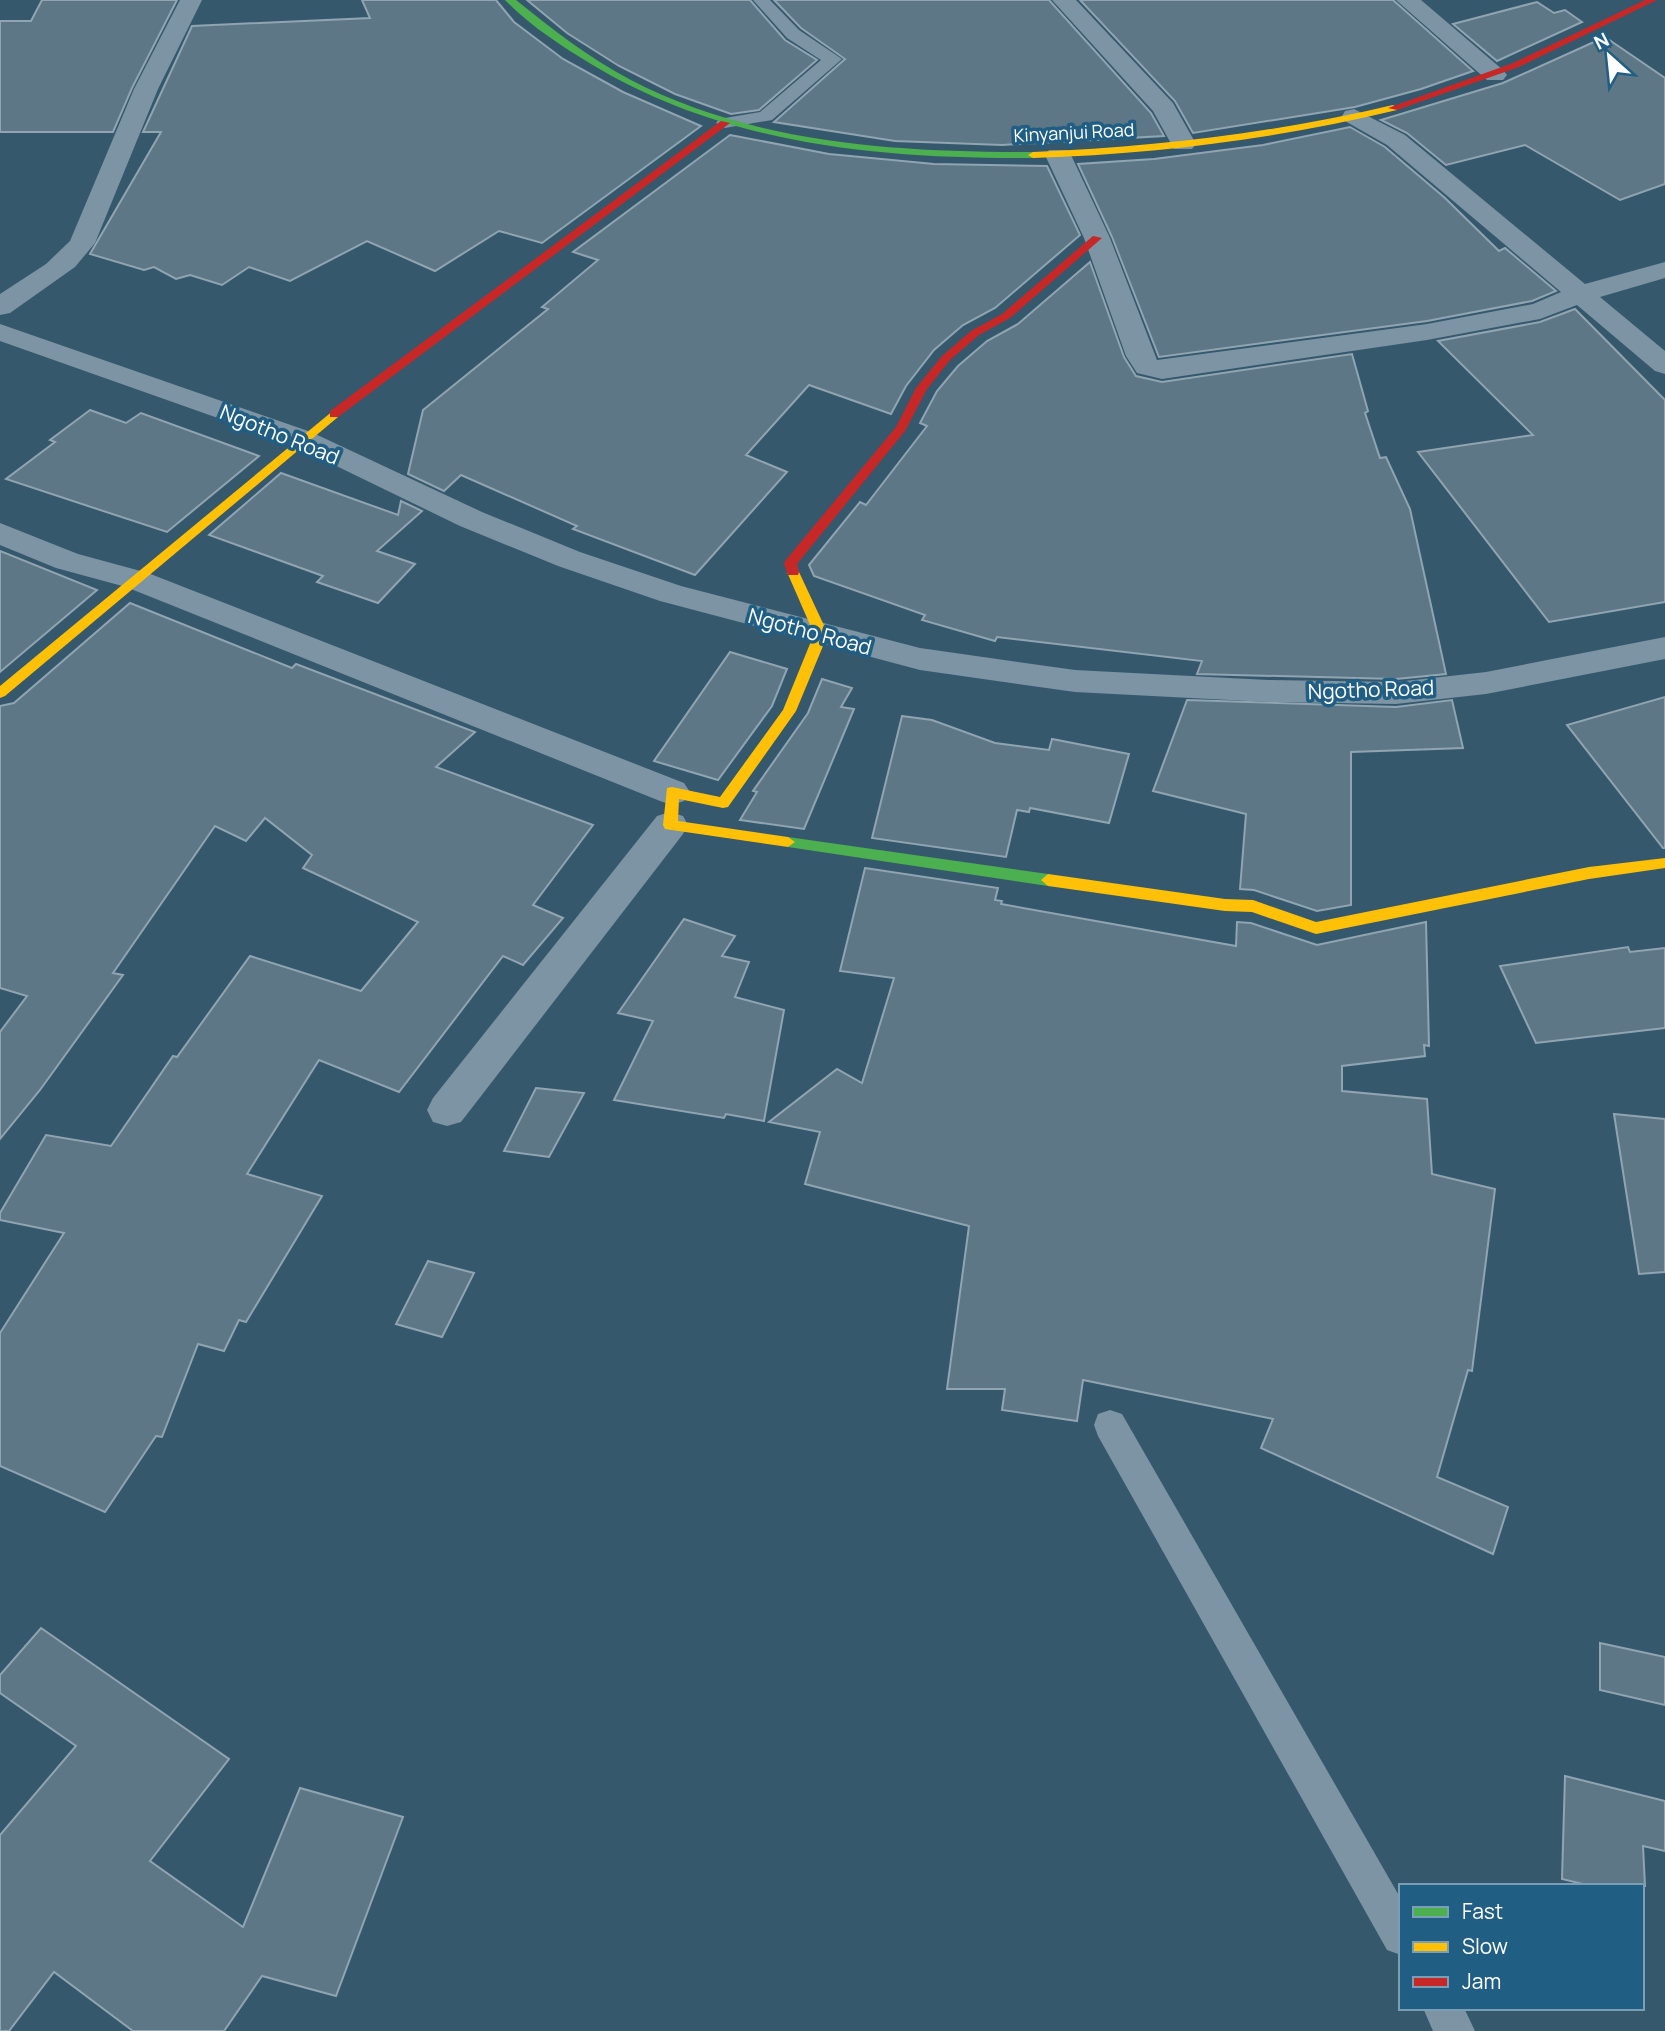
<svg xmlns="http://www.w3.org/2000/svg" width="1665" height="2031" font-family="Manrope,sans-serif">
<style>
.building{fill:#5d7787;stroke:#90a4b1;stroke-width:2}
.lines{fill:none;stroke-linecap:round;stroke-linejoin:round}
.lane{fill:#7c94a3;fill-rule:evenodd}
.street{fill:#7c94a3;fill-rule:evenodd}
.fast{fill:#4caf50;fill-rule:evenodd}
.slow{fill:#ffc107;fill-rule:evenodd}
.jam{fill:#c62828;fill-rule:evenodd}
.labels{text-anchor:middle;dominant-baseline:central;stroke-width:7;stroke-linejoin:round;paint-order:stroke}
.far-street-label{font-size:18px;fill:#fff;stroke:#205e83}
.street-label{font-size:21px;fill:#fff;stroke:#205e83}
</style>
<rect width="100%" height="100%" fill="#36586d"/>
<!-- building -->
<g class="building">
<path d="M42,0H177L132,88L113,132H0V21H31Z"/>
<path d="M362,0H496L514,22L563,59L623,92L701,126L542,243L499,231L435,271L367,241L290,281L249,267L222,285L190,275L176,279L154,267L144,270L90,254L161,132H143L192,26L370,18Z"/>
<path d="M527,0H750L785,40L817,60L759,110L731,114L675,94L619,66L567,33Z"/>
<path d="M774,0H1049L1151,113L1164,136L1002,145L895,141L774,122L845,59L801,28Z"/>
<path d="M1080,0H1393L1473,71L1421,89L1355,107L1193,133L1175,101Z"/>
<path d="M1537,2L1554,13L1565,10L1582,22L1497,61L1453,24Z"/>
<path d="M1605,37L1665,78V184L1620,200L1525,145L1446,165L1407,133L1381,120L1503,83Z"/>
<path d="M1350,127L1385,147L1445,198L1499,251L1505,248L1556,291L1532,301L1427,321L1159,357L1112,237L1078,164L1154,159L1263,145Z"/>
<path d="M730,135L829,154L934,164L1047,166L1080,235L995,308L963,325L934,350L906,386L891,414L809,385L746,455L787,472L695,575L573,529L577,526L461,475L444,491L408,474L423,410L548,309L542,307L598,260L573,252Z"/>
<path d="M1090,262L1124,357L1136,376L1162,382L1352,354L1368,411L1365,413L1380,458L1386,457L1410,509L1446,674L1396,679L1197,674L1202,661L997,637L995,641L922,620L925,615L814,576L809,565L860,502L866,505L927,426L920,423L937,391L958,366L987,341L1018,324Z"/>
<path d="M1575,309L1665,400V602L1549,622L1418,452L1533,435L1438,341L1540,322Z"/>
<path d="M90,410L126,423L141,413L259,456L167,532L6,479L55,442L50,440Z"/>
<path d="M281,473L398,515L401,501L422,511L377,551L415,564L378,603L317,582L323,576L209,535Z"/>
<path d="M0,551L97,590L0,672Z"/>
<path d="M130,603L292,668L296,664L475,732L436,767L593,825L533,905L563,918L523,965L503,956L399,1092L319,1060L247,1174L322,1196L246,1322L239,1320L224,1351L198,1344L162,1437L156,1436L105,1512L0,1466V1333L64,1233L0,1220V1213L46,1135L111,1146L173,1056L177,1057L250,956L361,991L418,922L303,868L312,855L265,818L246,841L215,826L113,973L123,975L40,1090L0,1139V1032L27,996L0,988V706L14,703Z"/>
<path d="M730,652L787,669L772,706L718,780L654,761Z"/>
<path d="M822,679L852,688L841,707L854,709L804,829L740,820L757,792L753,791L808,713Z"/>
<path d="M1665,697V848H1663L1567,725Z"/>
<path d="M1187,700L1396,707L1452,700L1463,748L1351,752V905L1317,911L1254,890L1240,889L1246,814L1153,791Z"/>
<path d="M902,716L932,720L995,743L1049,750L1052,739L1129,754L1109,823L1030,808L1029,812L1017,810L1006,857L872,838Z"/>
<path d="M865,868L998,888L995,900L1002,901L1001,904L1236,946L1237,922L1251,923L1317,945L1426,922L1429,1046L1424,1045L1425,1056L1342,1066V1091L1427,1099L1432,1174L1495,1189L1472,1371L1468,1370L1437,1477L1508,1507L1493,1554L1261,1448L1273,1419L1083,1380L1077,1421L1002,1410L1005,1389H947L969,1226L805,1184L820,1132L769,1122L837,1069L862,1083L894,978L840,971Z"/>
<path d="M684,919L735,936L722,956L749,962L735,997L784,1010L764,1121L726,1114L724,1118L614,1100L653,1021L618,1013Z"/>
<path d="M1628,947L1630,952L1665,948V1028L1536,1043L1500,966Z"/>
<path d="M536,1088L584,1093L549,1157L504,1151Z"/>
<path d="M1614,1114L1665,1119V1272L1639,1274Z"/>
<path d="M428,1261L474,1273L442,1337L396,1324Z"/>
<path d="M41,1628L229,1759L150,1861L243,1927L300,1788L403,1817L336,1996L262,1976L224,2031H133L54,1972L9,2031H0V1835L76,1746L0,1693V1675Z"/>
<path d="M1600,1643L1665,1657V1705L1600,1690Z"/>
<path d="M1565,1776L1665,1801V1851L1643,1846L1645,1886H1591L1562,1879Z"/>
</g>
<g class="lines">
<!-- lane -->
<g class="lane">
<path d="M753,0H770L799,30L842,59L772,120L725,128L716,123L719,119L760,112L821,60L787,38Z"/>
<path d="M1110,1410L1122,1414L1401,1899V1955L1387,1950L1098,1436L1094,1425L1098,1414Z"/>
<path d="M1423,2008H1464L1475,2031H1433Z"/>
</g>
<!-- street -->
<g class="street">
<path d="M180,0H202L158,89L95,243L75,267L10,313L0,315V294L46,264L70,241L134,89Z"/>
<path d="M1052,0H1076L1173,103L1196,144L1192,149H1174L1153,111Z"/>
<path d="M1396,0H1421L1503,70L1507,75L1503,80H1487Z"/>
<path d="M1354,109L1405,135L1585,284L1665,262V278L1600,297L1665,351V374L1655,371L1577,305L1540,319L1427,340L1162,379L1137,373L1126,356L1084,238L1045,155L1049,150H1067L1071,155L1110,238L1157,360L1427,324L1533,304L1561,292L1387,145L1345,121L1342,116L1345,111Z"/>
<path d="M0,324L311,432L482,512L580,552L681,586L920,648L1075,670L1268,680L1396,682L1486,672L1665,637V659L1486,694L1396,704L1268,702L1075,692L920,670L660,601L558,566L460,526L291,444L0,341Z"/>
<path d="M0,523L78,554L148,573L684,783L690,792L684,801L672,805L660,801L126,587L56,568L0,545Z"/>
<path d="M670,812L683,816L688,825L683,834L461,1122L447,1126L433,1122L427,1110L433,1098L657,816Z"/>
</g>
<!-- fast -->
<g class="fast">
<path d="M505,0H516C552,29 588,57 629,79C753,144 896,152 1033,152L1038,155L1033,158C879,159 725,145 591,64C561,46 529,25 505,0Z"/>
<path d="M788,837L1048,874L1055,880L1048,886L788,847L781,842Z"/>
</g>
<!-- slow -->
<g class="slow">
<path d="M1393,105L1398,108L1397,110C1277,139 1156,154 1033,158L1028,155L1033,152C1155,147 1274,133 1393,105Z"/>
<path d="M334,410L338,411V417L5,696L0,698V686Z"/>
<path d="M793,568L799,572L828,634L796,711L728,807L723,808L679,799L678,821L788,837L795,842L788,847L665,829L663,825L667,788L672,787L720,797L783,710L814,634L787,572Z"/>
<path d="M1665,858V868L1589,879L1316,934L1252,912L1225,911L1048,886L1041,880L1048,874L1225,899L1253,900L1316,922L1589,867Z"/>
</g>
<!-- jam -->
<g class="jam">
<path d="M1645,0H1657L1519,67L1397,110L1388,108L1513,63Z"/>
<path d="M721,121L730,123L338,417H330V411Z"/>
<path d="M1093,236L1102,238L1010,318L979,335L950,360L927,389L905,431L797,564L799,572L798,575H788L784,564L785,561L896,427L916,388L942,356L971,331L1002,314Z"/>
</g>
</g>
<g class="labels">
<!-- far-street labels -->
<g class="far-street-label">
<text transform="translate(1074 132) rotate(-3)">Kinyanjui Road</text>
</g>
<!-- street labels -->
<g class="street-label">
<text transform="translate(280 434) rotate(22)">Ngotho Road</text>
<text transform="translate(810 631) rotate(15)">Ngotho Road</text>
<text transform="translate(1371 689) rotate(-2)">Ngotho Road</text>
</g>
</g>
<!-- legend -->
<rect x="1399" y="1884" width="245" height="126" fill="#205e83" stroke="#799eb5" stroke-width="2"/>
<rect x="1413" y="1907" width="35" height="10" fill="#4caf50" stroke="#799eb5" stroke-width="2"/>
<text x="1462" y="1919" font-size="21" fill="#ffffff">Fast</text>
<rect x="1413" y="1942" width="35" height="10" fill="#ffc107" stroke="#799eb5" stroke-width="2"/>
<text x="1462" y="1954" font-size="21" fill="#ffffff">Slow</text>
<rect x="1413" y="1977" width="35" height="10" fill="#c62828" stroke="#799eb5" stroke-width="2"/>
<text x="1462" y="1989" font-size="21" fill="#ffffff">Jam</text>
<!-- north arrow -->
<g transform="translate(1609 56) rotate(333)" stroke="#205e83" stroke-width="5" paint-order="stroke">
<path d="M0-5L12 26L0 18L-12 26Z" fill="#ffffff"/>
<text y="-10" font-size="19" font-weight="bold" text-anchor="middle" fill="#ffffff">N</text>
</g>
</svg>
